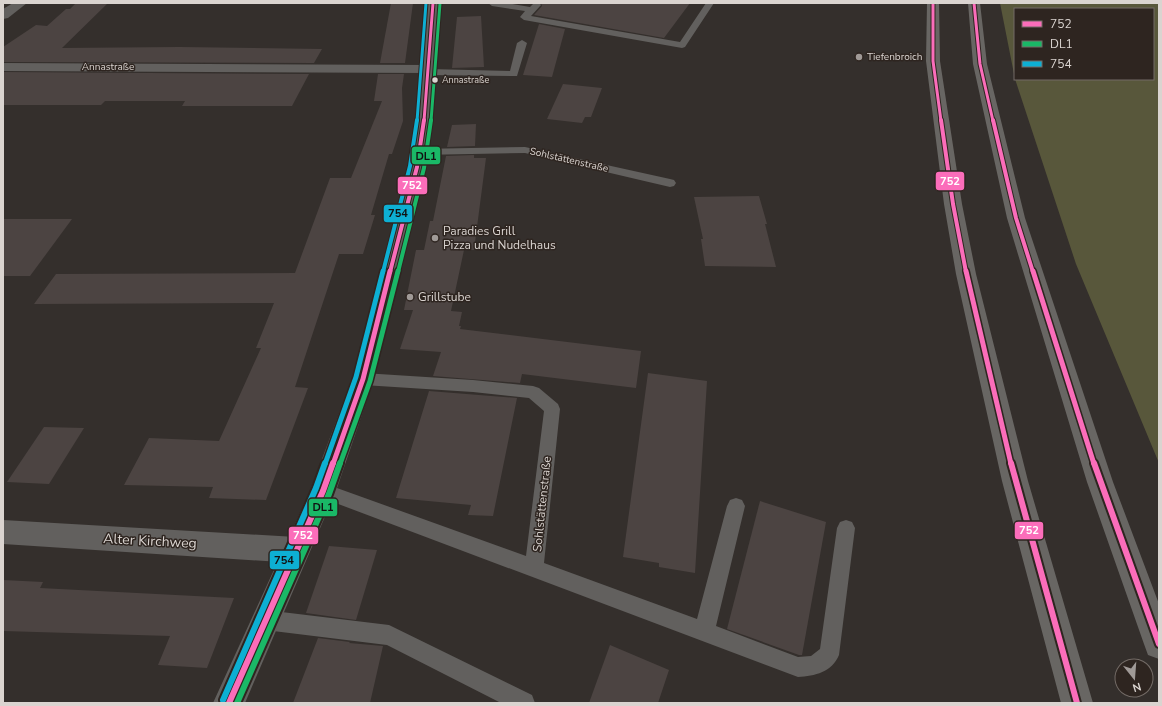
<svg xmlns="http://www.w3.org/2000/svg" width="1162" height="706" font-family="'Nunito Sans',sans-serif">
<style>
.forest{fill:#58573b}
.building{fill:#4c4442}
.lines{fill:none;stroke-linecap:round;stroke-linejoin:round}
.service{fill:#62605e;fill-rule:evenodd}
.minor{fill:#62605e;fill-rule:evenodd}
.tertiary{fill:#62605e;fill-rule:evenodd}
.motorway{fill:#686663;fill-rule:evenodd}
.bus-1-far3-casing{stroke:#2e2520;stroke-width:5}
.bus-1-far2-casing{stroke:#2e2520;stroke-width:6}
.bus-1-far1-casing{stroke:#2e2520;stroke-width:8}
.bus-1-casing{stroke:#2e2520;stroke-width:10}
.bus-2-far3-casing{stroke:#2e2520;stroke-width:5}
.bus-2-far2-casing{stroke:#2e2520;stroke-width:6}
.bus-2-far1-casing{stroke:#2e2520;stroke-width:8}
.bus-2-casing{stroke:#2e2520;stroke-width:10}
.bus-3-far3-casing{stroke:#2e2520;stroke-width:5}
.bus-3-far2-casing{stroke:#2e2520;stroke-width:6}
.bus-3-far1-casing{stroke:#2e2520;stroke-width:8}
.bus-3-casing{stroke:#2e2520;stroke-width:10}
.bus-1-far3{stroke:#fb6dba;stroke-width:3}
.bus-1-far2{stroke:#fb6dba;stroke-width:4}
.bus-1-far1{stroke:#fb6dba;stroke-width:5}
.bus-1{stroke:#fb6dba;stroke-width:6}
.bus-2-far3{stroke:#1ab867;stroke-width:3}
.bus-2-far2{stroke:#1ab867;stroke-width:4}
.bus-2-far1{stroke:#1ab867;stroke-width:5}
.bus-2{stroke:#1ab867;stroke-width:6}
.bus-3-far3{stroke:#0dafd3;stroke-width:3}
.bus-3-far2{stroke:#0dafd3;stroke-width:4}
.bus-3-far1{stroke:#0dafd3;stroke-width:5}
.bus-3{stroke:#0dafd3;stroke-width:6}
.poi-dot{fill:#a09a97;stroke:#2e2520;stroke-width:1.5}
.bus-dot{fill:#dad4d0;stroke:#2e2520;stroke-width:1.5}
.labels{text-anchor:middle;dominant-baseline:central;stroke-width:3;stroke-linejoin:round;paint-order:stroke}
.far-bus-label{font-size:9px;fill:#dad4d0;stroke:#2e2520;text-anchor:start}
.far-poi-label{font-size:10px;fill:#dad4d0;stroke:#2e2520;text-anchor:start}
.far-street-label{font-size:10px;fill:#dad4d0;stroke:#2e2520}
.poi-label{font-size:12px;fill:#dad4d0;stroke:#2e2520;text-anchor:start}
.street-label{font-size:12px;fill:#dad4d0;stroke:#2e2520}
.near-street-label{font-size:14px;fill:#dad4d0;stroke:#2e2520}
.line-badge{stroke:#2e2520;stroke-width:1.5}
.badge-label{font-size:11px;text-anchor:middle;font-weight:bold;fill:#fff}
.pale-badge-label{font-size:11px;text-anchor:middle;font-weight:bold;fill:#111}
</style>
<rect width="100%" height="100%" fill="#342f2c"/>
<!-- forest -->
<path class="forest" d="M1000,3H1159V463L1076,264L1015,79H1153V9H1015V79Z"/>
<!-- building -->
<g class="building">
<path d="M76,3H108L62,48L179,47L322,49L314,63L3,62V47L36,25L47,26L66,9H70Z"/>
<path d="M391,3H413L405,63H380Z"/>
<path d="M541,3H690L664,38L534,15L542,6Z"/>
<path d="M481,16L484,67L452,68L457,17Z"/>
<path d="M539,24L565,29L552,77L523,75Z"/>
<path d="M3,72L309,74L292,106H182L185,101H105L101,105H3Z"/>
<path d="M378,74H404L402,88L403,121L392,154H389L371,215H375L363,254H339L295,387L308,388L266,500L209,498L213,487L124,485L149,438L219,441L261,348H256L274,303L34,304L56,274L295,273L330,178H351L382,101H374Z"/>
<path d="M563,84L602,88L591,117H585L582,123L547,119Z"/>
<path d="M476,124L475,146L447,147L452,125Z"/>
<path d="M474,155V158H486L474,250H464L451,311L462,312L459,326H461L460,329L641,351L636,388L522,374L520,383L433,376L441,352L400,349L413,310H404L416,250H424L430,221H433L446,156Z"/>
<path d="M759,196L767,224H765L776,267L705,266L701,239H703L694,197Z"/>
<path d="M3,219H72L30,276H3Z"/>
<path d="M648,373L707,381L695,573L659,567V563L623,557Z"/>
<path d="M429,391L517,398L493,516L468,515L471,505L396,498Z"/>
<path d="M44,427L84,428L49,484L7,482Z"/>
<path d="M760,501L826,522L802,655H799L727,629Z"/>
<path d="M329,546L377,550L356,620L306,613Z"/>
<path d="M3,580L43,582L40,588L234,598L207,668L158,665L170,636L3,631Z"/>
<path d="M318,638L350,642L349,643L383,646L370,703H293Z"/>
<path d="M610,645L669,670L658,703H589Z"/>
</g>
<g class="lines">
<!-- service -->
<g class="service">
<path d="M488,3H507L530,7L534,3H539L541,5L531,16L680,42L706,3H714L685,47L682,48L524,20L520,17L525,11L492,6Z"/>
<path d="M522,40L527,43L517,76L429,75L424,72L429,69L510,71L517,43Z"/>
<path d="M525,147L670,179L674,180L676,183L674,186L670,187L525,153L419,155L415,154L413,152L415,150L419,149Z"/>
<path d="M363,373L473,380L533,386L539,388L558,404L560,409L544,563L697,619L727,506L730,500L736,498L742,500L745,506L716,626L798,657L811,656L820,649L837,528L840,522L846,520L852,522L855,528L839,655C832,672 815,676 798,677L317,496L314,491L317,486L323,483L526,556L544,411L529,398L473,392L363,385L358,383L355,379L358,375Z"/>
<path d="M265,610L389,625L532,695L535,703H501L387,645L265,630L258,627L255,620L258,613Z"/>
</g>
<!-- minor -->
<g class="minor">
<path d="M13,3H27L8,18L3,19V9Z"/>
<path d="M3,63L429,65L434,66L436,69L434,72L429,73L3,71Z"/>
<path d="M3,520L296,537L306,541L310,550L306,559L296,563L3,544Z"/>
</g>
<!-- tertiary -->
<path class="tertiary" d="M427,3H439L434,106L425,167L374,379L336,491L245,703H213L310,491L352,379L409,167L418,106Z"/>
<!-- motorway -->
<g class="motorway">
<path d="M927,3H939L940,61L962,204L976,274L1028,481L1093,703H1061L1002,481L956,274L944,204L926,61Z"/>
<path d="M968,3H980L987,64L1025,218L1113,482L1159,604V659L1148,655L1144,644L1087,482L1007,218L973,64Z"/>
</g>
<defs>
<g id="bus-1-far3">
<path d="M933,3V61L941,121"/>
<path d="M974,3L980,64L993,121"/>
<path d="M424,121L433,3"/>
</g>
<g id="bus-1-far2">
<path d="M941,120L953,204L966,272"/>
<path d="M993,120L1016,218L1033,272"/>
<path d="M390,272L417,167L424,120"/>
</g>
<g id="bus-1-far1">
<path d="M966,271L1011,464"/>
<path d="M1033,271L1094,464"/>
<path d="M333,464L363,379L390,271"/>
</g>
<g id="bus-1">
<path d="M1011,463L1077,703"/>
<path d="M1094,463L1159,644"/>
<path d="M229,703L323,491L333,463"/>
</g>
<path id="bus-2-far3" d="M431,121L440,3"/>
<path id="bus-2-far2" d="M398,272L424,168L431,120"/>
<path id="bus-2-far1" d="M340,464L370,381L398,271"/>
<path id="bus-2" d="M237,703L329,494L340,463"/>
<path id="bus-3-far3" d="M417,121L426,3"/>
<path id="bus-3-far2" d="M383,272L410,166L417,120"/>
<path id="bus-3-far1" d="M325,464L356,377L383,271"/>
<path id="bus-3" d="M223,700L316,488L325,463"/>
</defs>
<!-- bus-1-far3 casing -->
<use href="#bus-1-far3" class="bus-1-far3-casing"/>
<!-- bus-1-far2 casing -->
<use href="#bus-1-far2" class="bus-1-far2-casing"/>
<!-- bus-1-far1 casing -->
<use href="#bus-1-far1" class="bus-1-far1-casing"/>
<!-- bus-1 casing -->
<use href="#bus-1" class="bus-1-casing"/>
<!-- bus-2-far3 casing -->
<use href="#bus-2-far3" class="bus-2-far3-casing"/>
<!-- bus-2-far2 casing -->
<use href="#bus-2-far2" class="bus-2-far2-casing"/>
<!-- bus-2-far1 casing -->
<use href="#bus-2-far1" class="bus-2-far1-casing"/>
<!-- bus-2 casing -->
<use href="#bus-2" class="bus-2-casing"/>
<!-- bus-3-far3 casing -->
<use href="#bus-3-far3" class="bus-3-far3-casing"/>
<!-- bus-3-far2 casing -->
<use href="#bus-3-far2" class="bus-3-far2-casing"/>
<!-- bus-3-far1 casing -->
<use href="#bus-3-far1" class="bus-3-far1-casing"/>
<!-- bus-3 casing -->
<use href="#bus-3" class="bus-3-casing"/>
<!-- bus-1-far3 -->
<use href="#bus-1-far3" class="bus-1-far3"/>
<!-- bus-1-far2 -->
<use href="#bus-1-far2" class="bus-1-far2"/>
<!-- bus-1-far1 -->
<use href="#bus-1-far1" class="bus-1-far1"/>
<!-- bus-1 -->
<use href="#bus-1" class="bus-1"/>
<!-- bus-2-far3 -->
<use href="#bus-2-far3" class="bus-2-far3"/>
<!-- bus-2-far2 -->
<use href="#bus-2-far2" class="bus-2-far2"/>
<!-- bus-2-far1 -->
<use href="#bus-2-far1" class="bus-2-far1"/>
<!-- bus-2 -->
<use href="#bus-2" class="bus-2"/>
<!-- bus-3-far3 -->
<use href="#bus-3-far3" class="bus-3-far3"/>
<!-- bus-3-far2 -->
<use href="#bus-3-far2" class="bus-3-far2"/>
<!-- bus-3-far1 -->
<use href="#bus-3-far1" class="bus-3-far1"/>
<!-- bus-3 -->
<use href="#bus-3" class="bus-3"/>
</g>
<!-- markers -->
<g class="poi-dot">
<circle cx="859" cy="57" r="4"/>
<circle cx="435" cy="238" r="4"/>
<circle cx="410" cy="297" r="4"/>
</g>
<circle class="bus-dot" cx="435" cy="80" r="3.5"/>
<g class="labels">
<!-- far-bus labels -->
<g class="far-bus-label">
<text x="442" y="80">Annastraße</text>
</g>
<!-- far-poi labels -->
<g class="far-poi-label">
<text x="867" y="57">Tiefenbroich</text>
</g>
<!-- far-street labels -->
<g class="far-street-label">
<text x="108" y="67">Annastraße</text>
<text transform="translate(569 160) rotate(13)">Sohlstättenstraße</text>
</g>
<!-- poi labels -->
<g class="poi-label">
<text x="443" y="231">Paradies Grill<tspan x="443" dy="14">Pizza und Nudelhaus</tspan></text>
<text x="418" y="297">Grillstube</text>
</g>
<!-- street labels -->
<g class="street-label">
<text transform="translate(542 504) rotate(-84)">Sohlstättenstraße</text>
</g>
<!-- near-street labels -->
<g class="near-street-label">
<text transform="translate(150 541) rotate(3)">Alter Kirchweg</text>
</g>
</g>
<g class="line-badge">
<rect x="411" y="146" width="30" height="19" rx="4" fill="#1ab867"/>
<rect x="935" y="171" width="30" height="20" rx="4" fill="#fb6dba"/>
<rect x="397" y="176" width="31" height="19" rx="4" fill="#fb6dba"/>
<rect x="383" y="204" width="30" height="19" rx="4" fill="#0dafd3"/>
<rect x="308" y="498" width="30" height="19" rx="4" fill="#1ab867"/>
<rect x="1014" y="521" width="30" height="19" rx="4" fill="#fb6dba"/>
<rect x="288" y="526" width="31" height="19" rx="4" fill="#fb6dba"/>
<rect x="269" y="550" width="31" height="20" rx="4" fill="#0dafd3"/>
</g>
<g class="badge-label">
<text x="950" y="185">752</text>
<text x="412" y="189">752</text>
<text x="1029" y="534">752</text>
<text x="303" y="539">752</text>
</g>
<g class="pale-badge-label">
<text x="426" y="160">DL1</text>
<text x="398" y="217">754</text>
<text x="323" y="511">DL1</text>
<text x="284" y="564">754</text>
</g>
<!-- border -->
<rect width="1162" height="706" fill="none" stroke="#dad4d0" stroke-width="8"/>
<!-- legend -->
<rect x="1014" y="8" width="140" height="72" fill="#2e2520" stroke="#736b66"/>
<rect x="1022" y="21" width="20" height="6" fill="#fb6dba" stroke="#736b66"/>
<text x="1050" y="28" font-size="12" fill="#dad4d0">752</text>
<rect x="1022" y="41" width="20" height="6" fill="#1ab867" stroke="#736b66"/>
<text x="1050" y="48" font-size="12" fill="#dad4d0">DL1</text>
<rect x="1022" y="61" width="20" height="6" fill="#0dafd3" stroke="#736b66"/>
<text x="1050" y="68" font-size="12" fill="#dad4d0">754</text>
<!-- north arrow -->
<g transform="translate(1134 678) rotate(163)"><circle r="19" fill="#2e2520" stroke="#736b66"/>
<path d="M0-3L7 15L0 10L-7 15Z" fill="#a09a97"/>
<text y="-6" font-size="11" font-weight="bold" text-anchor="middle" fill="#dad4d0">N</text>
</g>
</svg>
